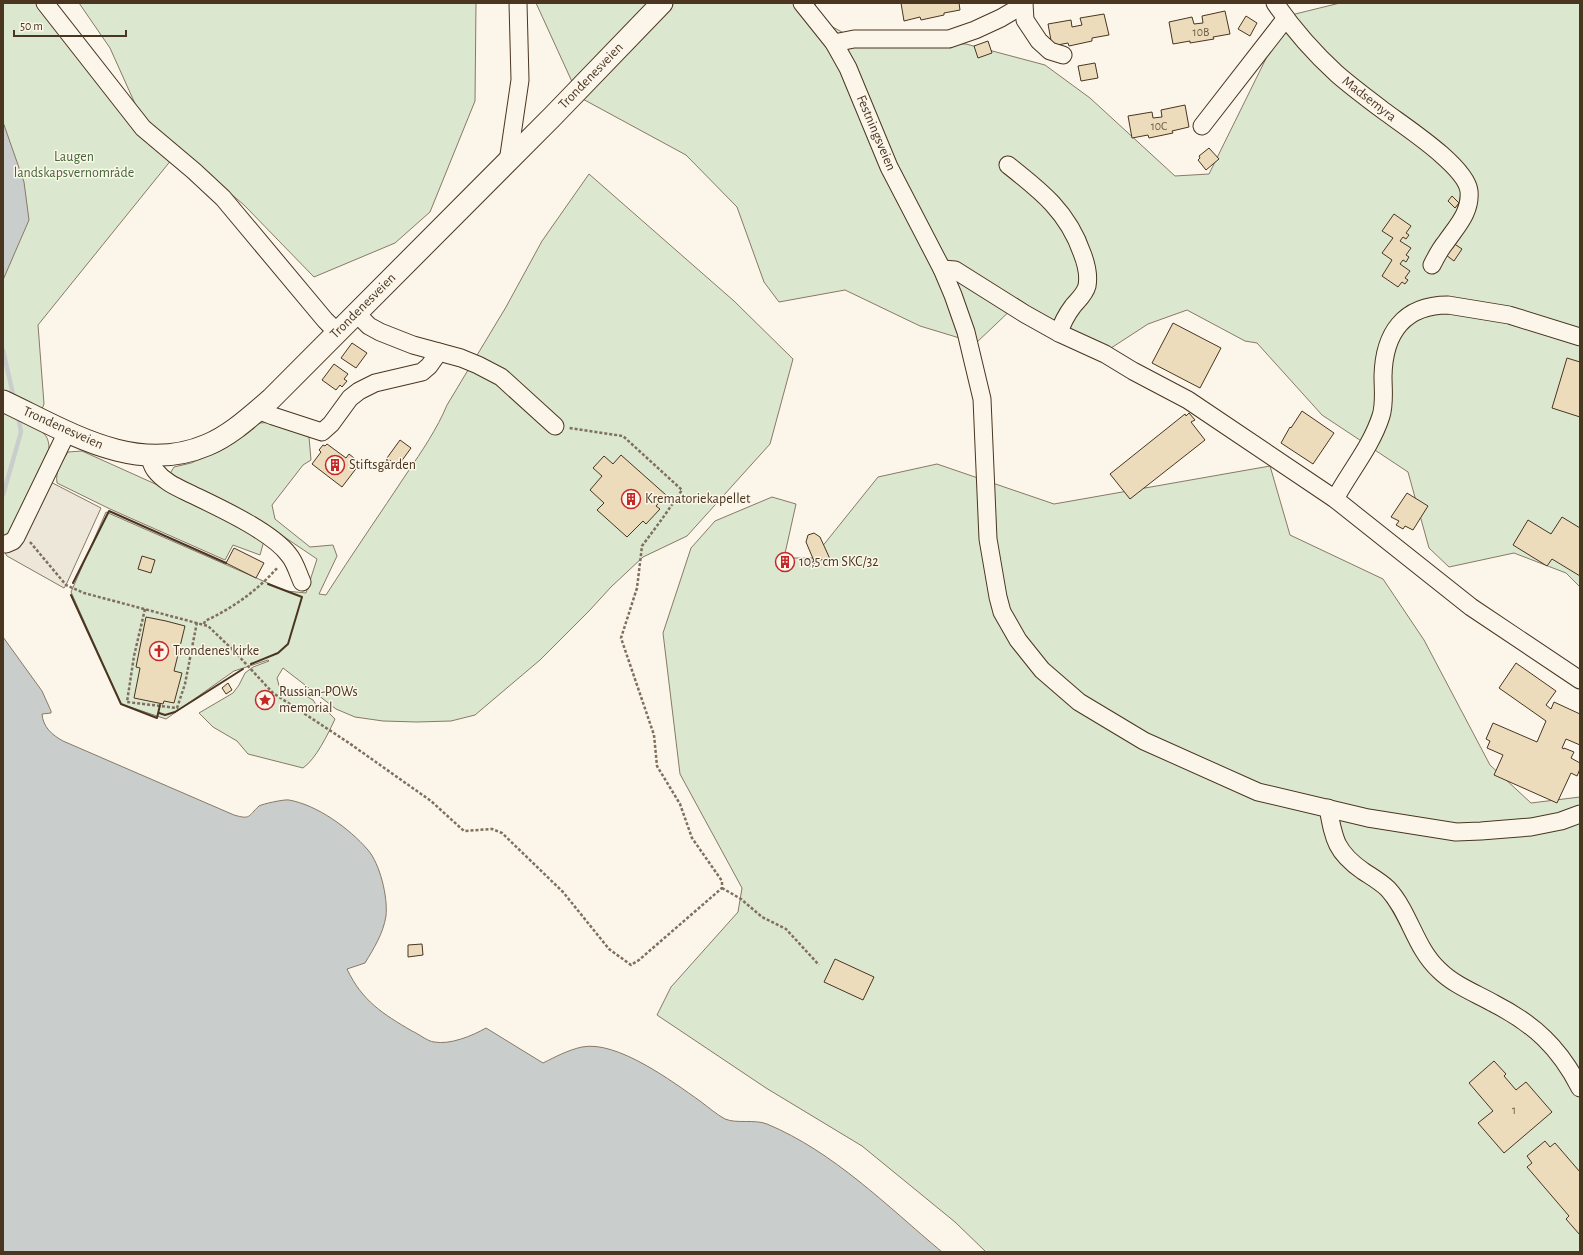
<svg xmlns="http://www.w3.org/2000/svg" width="1583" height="1255" font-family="'Alegreya Sans',sans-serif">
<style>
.green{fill:#dce7d0;stroke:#887966}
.parking{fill:#ede7d9;stroke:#887966}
.water{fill:#c9cecd;stroke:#887966}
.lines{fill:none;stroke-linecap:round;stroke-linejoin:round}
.stream{stroke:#c9cecd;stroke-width:4.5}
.building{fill:#ecdcbc;stroke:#4a3520}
.minor-casing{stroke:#4a3520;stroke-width:19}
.major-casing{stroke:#4a3520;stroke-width:23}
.path{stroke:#7f6f5c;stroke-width:2.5;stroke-dasharray:3 2;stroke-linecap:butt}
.minor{stroke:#fbf6e9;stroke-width:17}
.major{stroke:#fbf6e9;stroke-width:21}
.wall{stroke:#4a3520;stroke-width:2}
.labels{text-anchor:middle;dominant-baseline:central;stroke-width:3;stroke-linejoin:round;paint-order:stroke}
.number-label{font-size:12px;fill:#725f47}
.street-label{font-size:14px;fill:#4a3520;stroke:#fbf6e9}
.park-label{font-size:14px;fill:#436837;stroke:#fbf6e9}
.poi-label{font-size:14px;fill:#4a3520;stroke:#fbf6e9;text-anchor:start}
</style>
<rect width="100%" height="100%" fill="#fbf6e9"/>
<!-- green -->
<g class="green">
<path d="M3,3H38L172,159L38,325L44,404L35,427C45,433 49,437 49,449L6,539H3Z"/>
<path d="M79,3H476L475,101L430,212L395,243L314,277L244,205L141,117L110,48Z"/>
<path d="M536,3H815L818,19L864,44H966L1045,65L1090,98L1175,176L1209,174L1287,16L1340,3H1580V587L1566,573L1514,553L1449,567L1429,548L1408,472L1322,415L1257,343L1245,341L1187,310L1148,324L1108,350L1015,306L976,343L920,326L845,290L779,302L764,282L737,207L686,155L579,97Z"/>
<path d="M589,174L734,301L793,359L770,444L687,536L643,557L611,587L589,611L540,660L475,715L451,721L417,722L383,721L355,717L336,709L283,668L277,678L281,693L288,696L299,692L313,700L319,709L326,710L335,719C328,734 316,759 303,768L248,754L237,741L213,727L199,713L233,693L239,685L245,673L253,667L269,661L268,660L234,671L166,719L121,704L71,592L106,512L286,591L306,593L317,559L268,526L260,555L233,545L225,560L110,509L57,483C55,470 62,462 68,452L82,451L162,487L174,467L191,463L217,452L256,424C271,419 296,429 309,437L311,460L303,465L272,505L275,519L310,547L333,545L337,556L319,594L326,595C352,554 380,514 407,473C422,451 437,429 447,405L506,307L542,241Z"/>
<path d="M937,464L1054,504L1270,466L1290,535L1383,579L1424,640L1490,765L1531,803L1580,797V1252H986L955,1222L862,1146L766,1088L657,1015L671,987L738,912L742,888L680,774L663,633L691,548L715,521L772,497L796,504L784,558H813L878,477Z"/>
</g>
<!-- parking -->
<path class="parking" d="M39,476L101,508L66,585L64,588L7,556L3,550Z"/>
<!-- water -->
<g class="water">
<path d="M3,122L24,182L29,220L3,280Z"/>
<path d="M3,637L42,691L51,711V713L42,714C43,727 52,735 63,741L234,815C251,820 248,816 259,806C262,804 285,799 289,800C317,805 349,828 368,850C380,864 388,897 386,916C383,934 374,948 365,963L347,969C362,1001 383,1014 412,1031C419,1034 427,1041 434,1042C450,1045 472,1036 486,1028L543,1063C555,1057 568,1050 582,1047C617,1040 673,1082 700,1101C708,1107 716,1114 725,1119C737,1124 754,1119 767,1124C834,1152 887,1206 942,1252H3Z"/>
</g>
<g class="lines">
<!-- stream -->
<g class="stream">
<path d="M3,350L14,399"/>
<path d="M3,495L21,432L18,416"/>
</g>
</g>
<!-- building -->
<g class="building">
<path d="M901,3H959L960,10L944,13V15L921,20L920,17L904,21Z"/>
<path d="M1225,11L1230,34L1213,37L1214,39L1190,43V41L1173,44L1169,22L1192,17L1194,24L1203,23L1202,16Z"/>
<path d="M1104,14L1109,35L1092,38V41L1069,46L1068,43L1052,46L1048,24L1071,20L1072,27L1082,25L1080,18Z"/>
<path d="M1246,16L1257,23L1250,36L1238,29Z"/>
<path d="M988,41L992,53L978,58L974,46Z"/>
<path d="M1095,63L1098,78L1081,81L1078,66Z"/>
<path d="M1185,105L1189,127L1172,131L1173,133L1149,138L1148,135L1132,138L1128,116L1152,112L1153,118L1162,117L1161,110Z"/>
<path d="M1209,148L1219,159L1206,170L1198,160L1200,158L1199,156Z"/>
<path d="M1452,196L1459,203L1455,208L1448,201Z"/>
<path d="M1394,214L1411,226L1406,233L1409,235L1406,239L1403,237L1400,241L1411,248L1406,255L1409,257L1406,262L1403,260L1400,264L1410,271L1405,278L1408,280L1405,284L1402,282L1398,287L1382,276L1392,260L1382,253L1393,238L1382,231Z"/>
<path d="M1453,243L1462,249L1454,261L1446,255Z"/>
<path d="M1173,323L1221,348L1200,388L1152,363Z"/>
<path d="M352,343L367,353L356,368L341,358Z"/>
<path d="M1567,358L1580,362V417L1552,408Z"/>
<path d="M334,364L348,374L344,379L347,381L342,387L340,385L336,390L322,380Z"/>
<path d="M1302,411L1334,433L1313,464L1281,443L1290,427L1291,428Z"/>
<path d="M1189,413L1195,420L1191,422L1205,440L1130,499L1110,474L1185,414L1186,416Z"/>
<path d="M400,440L411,448L398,466L387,458Z"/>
<path d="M327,444L346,458L349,454L354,458L351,462L358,466L342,487L312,464L321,452L319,450L323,445L325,446Z"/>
<path d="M621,455L666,495L656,506L660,509L646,524L643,521L627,537L597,510L604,503L590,490L602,476L593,468L604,456L613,464Z"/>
<path d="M1407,493L1428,506L1413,530L1405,526L1403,529L1396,525L1399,521L1391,517Z"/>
<path d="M1562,517L1580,528V576L1552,559L1547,566L1513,545L1528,520L1551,534Z"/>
<path d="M814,533L820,537L830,559L819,560L809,567L808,565L814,561L806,542L808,535Z"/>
<path d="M234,548L264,563L256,578L226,563Z"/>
<circle cx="785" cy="562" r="8"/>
<path d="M142,556L155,560L151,573L138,569Z"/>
<path d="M146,617L166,621L185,626L174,671L182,673L174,703L164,701L163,704L134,698L140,668L136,667Z"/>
<path d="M1516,663L1556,691L1546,705L1551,709L1554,702L1580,714V745L1566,739L1562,748L1564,749V748L1574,752L1571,758L1580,763V769L1577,776L1571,773L1557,803L1494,775L1503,755L1487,748L1490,741L1486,739L1493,723L1537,742L1546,721L1499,688Z"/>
<path d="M228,683L232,690L226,694L222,688Z"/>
<path d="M422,944L423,955L408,957V945Z"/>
<path d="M835,959L874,977L863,1000L824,982Z"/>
<path d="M1494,1061L1506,1074L1504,1076L1516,1090L1526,1082L1552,1112L1504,1153L1478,1123L1493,1111L1469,1083Z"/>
<path d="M1545,1141L1550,1147L1555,1143L1580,1172V1235L1566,1219L1569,1216L1527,1167L1532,1163L1527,1156Z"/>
</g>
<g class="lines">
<defs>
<g id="minor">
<path d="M45,3L143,128L194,171L223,198L325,320L337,332"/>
<path d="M802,3L834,43L848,68L889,167L942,269L953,295L966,332L982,399L988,539L998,597L1002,612L1018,640L1042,670L1079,702L1144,741L1258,792L1368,818L1456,832L1481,831L1531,827L1561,821L1580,814"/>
<path d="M1024,3L1025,20L1039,41L1050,51L1063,55"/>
<path d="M1275,3C1293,29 1313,52 1337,74C1352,87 1368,99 1384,111C1404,126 1466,166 1469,191C1471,212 1457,226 1446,242C1440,249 1436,257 1432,265"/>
<path d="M834,43L854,39H949L975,30L1001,18L1018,8L1024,3"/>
<path d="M1202,126L1286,18"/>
<path d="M508,162L520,80L518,3"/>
<path d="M1008,165C1041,191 1068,212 1082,253C1086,263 1089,275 1087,286C1085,294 1078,300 1073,306C1067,314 1062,323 1059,333"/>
<path d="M942,269L955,270L1025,314L1059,333L1105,354L1133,371L1188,400L1335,499L1471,607L1580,680"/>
<path d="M356,313L369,326L380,332L413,345L461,358L478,365L501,377L555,426"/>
<path d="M258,410L273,416L322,432L331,424L350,398L359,391L375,383L422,372L429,366L439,352"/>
<path d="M149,456C151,461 152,466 155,470C165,483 179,488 193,495C220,508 272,532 289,555C295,562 298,573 302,582"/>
<path d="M1335,499C1350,471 1371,447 1381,416C1385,403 1383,390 1383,376C1384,334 1403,305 1448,305L1509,315L1580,337"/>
<path d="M6,544L13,541L16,537L67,432"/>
<path d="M1328,808C1334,840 1336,852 1363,871C1372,877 1381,882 1388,889C1410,913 1415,948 1439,970C1454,985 1475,993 1493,1003C1534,1024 1559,1047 1580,1088"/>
</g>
<path id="major" d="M3,401C67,431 135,476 207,445C231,435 251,416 271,399L553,116L662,3"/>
</defs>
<!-- minor casing -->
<use href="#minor" class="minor-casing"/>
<!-- major casing -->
<use href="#major" class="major-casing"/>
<!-- path -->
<g class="path">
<path d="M30,542L66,585L84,593L208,626L233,650L273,693L349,743L431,801L464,831L492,829L502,833L563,892L609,949L631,965L639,960L722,888V881L692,838L680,804L657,766L654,735L621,638L637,588L642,546L662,519L682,490L623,436L569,428"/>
<path d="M145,609L134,656L127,702L177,708L185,684L197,622"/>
<path d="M204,624L205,621C233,608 258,590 278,567"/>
<path d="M722,888L741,899L762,917L786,929L819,965"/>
</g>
<!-- minor -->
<use href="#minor" class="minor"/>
<!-- major -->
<use href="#major" class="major"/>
<!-- wall -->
<g class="wall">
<path d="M73,583L109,511L226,563"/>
<path d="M71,595L121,704L157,718L160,705"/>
<path d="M251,664L278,653L288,644L302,597L268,584"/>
<path d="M159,713L165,715L175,712L243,669"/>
</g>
</g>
<!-- icons -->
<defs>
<symbol id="building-ring" viewBox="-11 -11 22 22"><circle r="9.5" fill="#fbf6e9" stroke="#c62828" stroke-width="1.5"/><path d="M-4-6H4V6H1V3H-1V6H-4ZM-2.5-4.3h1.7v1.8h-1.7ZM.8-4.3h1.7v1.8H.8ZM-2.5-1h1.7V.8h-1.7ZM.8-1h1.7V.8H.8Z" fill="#c62828"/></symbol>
<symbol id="church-ring" viewBox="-11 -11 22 22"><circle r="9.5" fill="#fbf6e9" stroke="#c62828" stroke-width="1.5"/><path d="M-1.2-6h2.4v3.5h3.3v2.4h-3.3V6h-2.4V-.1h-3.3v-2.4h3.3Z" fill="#c62828"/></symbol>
<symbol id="sight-ring" viewBox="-11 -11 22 22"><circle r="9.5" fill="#fbf6e9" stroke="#c62828" stroke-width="1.5"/><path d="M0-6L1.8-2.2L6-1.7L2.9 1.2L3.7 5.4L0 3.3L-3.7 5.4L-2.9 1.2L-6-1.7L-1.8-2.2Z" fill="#c62828"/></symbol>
</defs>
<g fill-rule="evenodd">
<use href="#building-ring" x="324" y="454" width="22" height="22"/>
<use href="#building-ring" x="620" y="488" width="22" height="22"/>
<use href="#building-ring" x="774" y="551" width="22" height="22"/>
<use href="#church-ring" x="148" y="640" width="22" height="22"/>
<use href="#sight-ring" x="254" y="689" width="22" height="22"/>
</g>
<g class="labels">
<!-- number labels -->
<g class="number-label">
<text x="1201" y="32">10B</text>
<text x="1159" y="126">10C</text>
<text x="1514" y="1110">1</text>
</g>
<!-- street labels -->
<g class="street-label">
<text transform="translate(591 76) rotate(-46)">Trondenesveien</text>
<text transform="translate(1369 99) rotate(38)">Madsemyra</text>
<text transform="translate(876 133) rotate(67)">Festningsveien</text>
<text transform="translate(363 306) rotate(-45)">Trondenesveien</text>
<text transform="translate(63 428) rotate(24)">Trondenesveien</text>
</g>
<!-- park labels -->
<g class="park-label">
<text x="74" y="157">Laugen<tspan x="74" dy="16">landskapsvernområde</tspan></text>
</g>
<!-- poi labels -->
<g class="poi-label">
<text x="349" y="465">Stiftsgården</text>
<text x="645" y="499">Krematoriekapellet</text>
<text x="799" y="562">10,5 cm SKC/32</text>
<text x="173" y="651">Trondenes kirke</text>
<text x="279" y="692">Russian-POWs<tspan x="279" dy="16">memorial</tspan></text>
</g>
</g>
<!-- border -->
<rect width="1583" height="1255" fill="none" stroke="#4a3520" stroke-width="8"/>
<!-- scale -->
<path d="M14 30v6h112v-6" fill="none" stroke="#4a3520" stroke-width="2"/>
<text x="20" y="30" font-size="12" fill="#4a3520" stroke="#fbf6e9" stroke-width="3" paint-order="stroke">50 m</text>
</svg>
